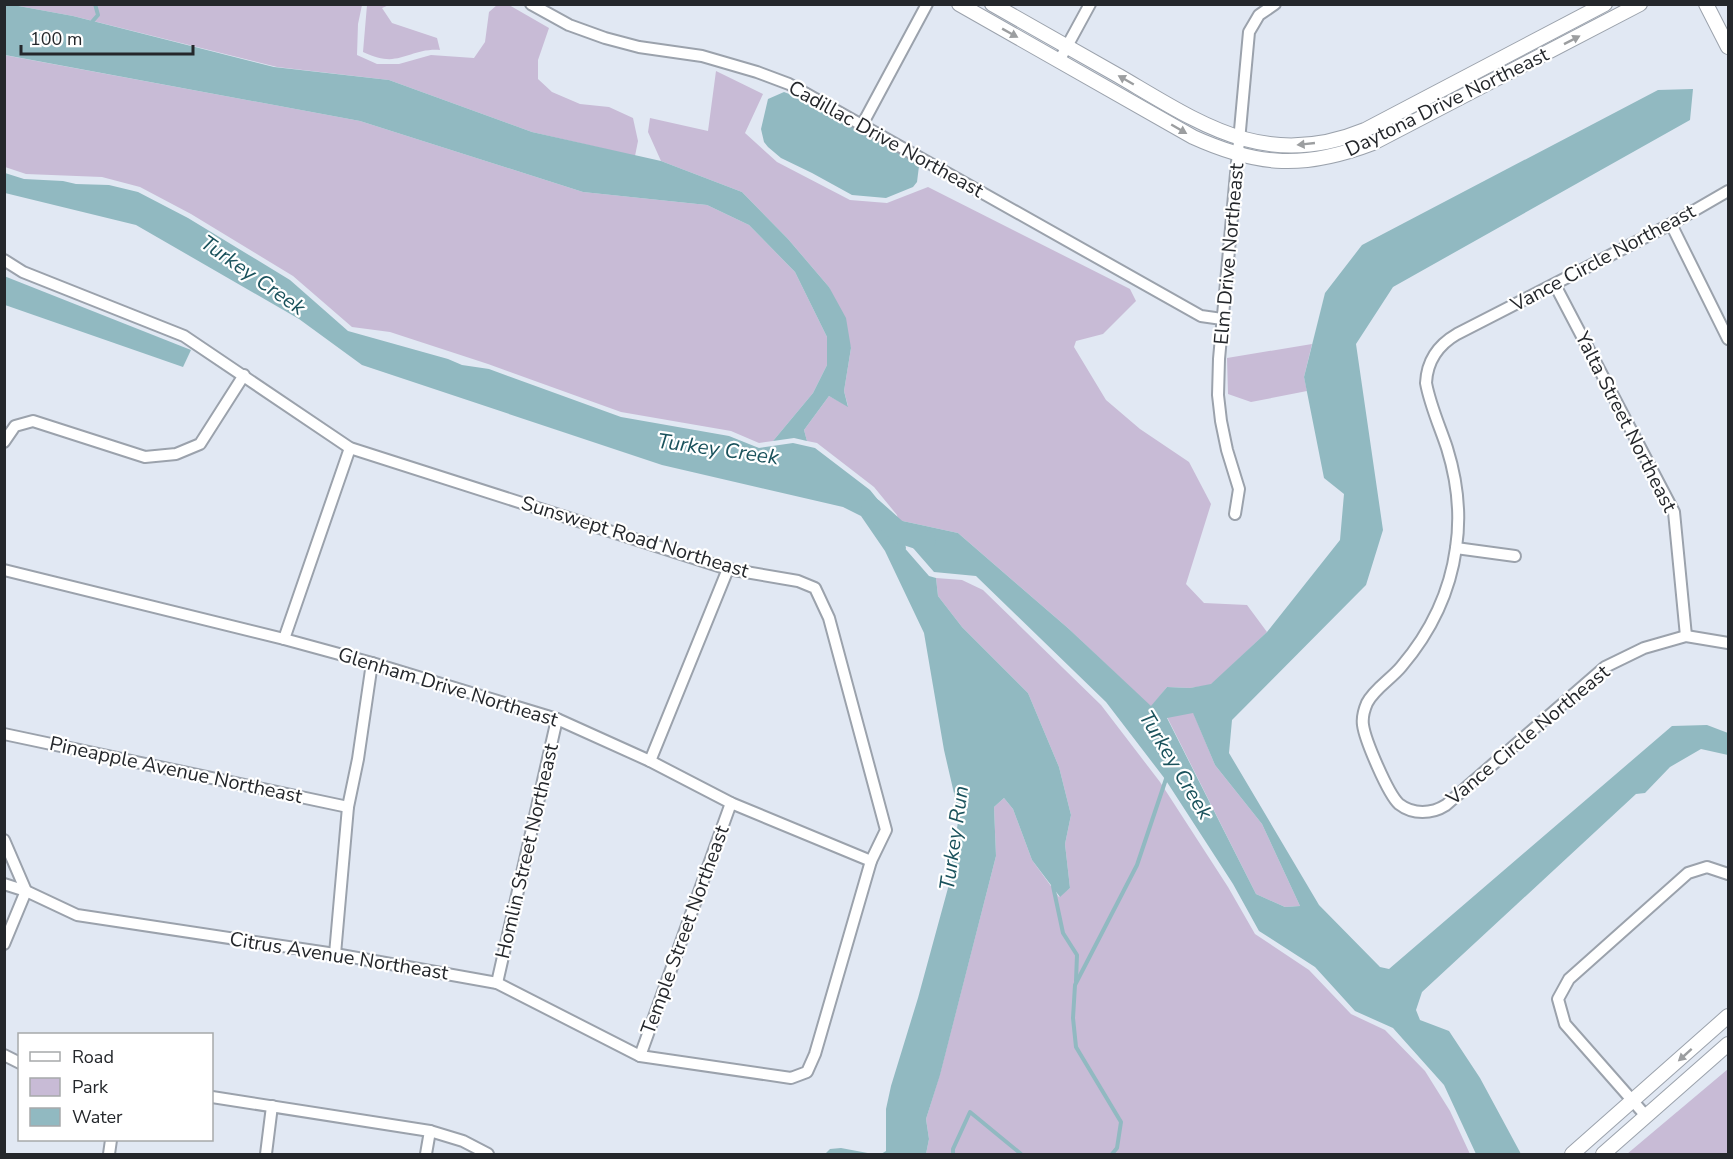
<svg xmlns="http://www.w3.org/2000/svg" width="1733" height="1159" font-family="'Nunito Sans',sans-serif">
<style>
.green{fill:#c8bbd6}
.water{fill:#91b9c1;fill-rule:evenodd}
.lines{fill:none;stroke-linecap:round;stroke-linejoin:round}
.stream{stroke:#91b9c1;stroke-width:4}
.river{stroke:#91b9c1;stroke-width:21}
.minor-casing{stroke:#9ba2ac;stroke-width:14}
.tertiary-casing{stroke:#9ba2ac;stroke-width:16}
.minor{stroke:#fff;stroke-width:10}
.tertiary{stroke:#fff;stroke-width:14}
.oneway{fill:#9c9ea0}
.labels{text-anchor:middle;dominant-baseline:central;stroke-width:4.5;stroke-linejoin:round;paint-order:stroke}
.street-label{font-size:20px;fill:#24272b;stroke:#fff}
.water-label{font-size:21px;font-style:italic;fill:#1a525c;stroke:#fff}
</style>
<rect width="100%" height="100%" fill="#e1e8f3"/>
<!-- green -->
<g class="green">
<path d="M13,5H362L358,24L357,55L377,64H399L431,55L474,58L485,42L489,12L497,5H509L549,28L538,60V79L552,92L580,104L609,107L633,118L638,141L635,156L532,132L389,80L277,67L73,16Z"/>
<path d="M367,5H389L382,8L392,23L437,38L440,50C407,48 400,70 363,52Z"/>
<path d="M4,55L360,121L583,192L707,205L749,225L795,272L827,337V365L813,393L773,441L759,443L731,431L621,412L488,364L390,332L352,327L293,276L191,214L140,187L102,177L26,174L5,167Z"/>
<path d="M716,71L763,94L745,133L777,162L850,200L887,203L928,187L1130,289L1136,301L1103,334L1076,341L1074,347L1106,400L1140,429L1189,462L1211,504L1186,584L1204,603L1247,605L1267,632L1211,685L1190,688L1167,687L1151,707L1069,629L958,533L898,520L897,515L874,487L817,443L807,441L804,430L829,396L848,406L844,391L851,348L829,287L788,239L742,192L661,161L648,132L650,118L708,131Z"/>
<path d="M1312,344L1304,377L1307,391L1251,402L1228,394L1227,358Z"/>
<path d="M936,578L962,580L983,590L1101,705L1160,782L1228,887L1255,934L1309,970L1351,1014L1385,1030L1425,1071L1450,1111L1470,1154H926L929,1139L926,1119L940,1074L996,856L994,807L1004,798L1013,809L1032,860L1059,897L1070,888L1065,844L1071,815L1059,767L1028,693L962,627L938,596Z"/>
<path d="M1193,712L1215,765L1262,824L1300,906L1285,907L1256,894L1167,717Z"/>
<path d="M1728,1069V1154H1627Z"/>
</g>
<!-- water -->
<g class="water">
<path d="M4,5H13L73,16L274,67L389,80L532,132L661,161L742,192L788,239L829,287L846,318L851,348L844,391L848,407L829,396L804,430L807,441L794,438L773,441L813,393L827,365V337L795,272L749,225L707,205L583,192L360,121L5,55Z"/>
<path d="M1693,89L1690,120L1393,287L1356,344L1383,530L1366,585L1232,720L1229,753L1319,905L1380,967L1389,969L1672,726L1707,725L1728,733V755L1701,749L1670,767L1645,793L1636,794L1422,992L1416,1010L1420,1020L1449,1031L1480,1078L1521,1154H1476L1444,1085L1393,1028L1355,1011L1315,967L1259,931L1233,884L1165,779L1106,702L976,576L934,572L900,533L898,520L958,533L1069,629L1151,706L1167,687L1190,688L1211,684L1267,632L1340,540L1344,494L1324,478L1304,377L1325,293L1362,245L1658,90ZM1193,713L1215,765L1262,824L1300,906L1285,907L1256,894L1167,718Z"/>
<path d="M784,92L805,100L914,161L919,166L917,182L913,187L886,198L852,195L812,173L781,158L768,147L764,142L761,129L768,99Z"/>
<path d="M5,173L24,179L63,181L76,184L109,185L138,192L188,218L290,280L348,331L448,359L462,365L489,369L621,417L729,436L759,448L793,443L815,448L870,490L892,517L895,537L929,576L936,578L938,596L962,627L1028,693L1059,767L1071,815L1065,844L1070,888L1060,897L1032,860L1013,809L1004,798L994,807L996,856L940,1075L926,1119L929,1139L926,1154H881L886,1151V1109L891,1086L918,998L948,888L959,815L944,750L924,633L885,551L861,516L843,507L662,465L362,365L299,319L136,225L5,193Z"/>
<path d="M4,276L191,350L183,367L5,305Z"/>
<path d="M841,1148L873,1154H825L830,1149Z"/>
</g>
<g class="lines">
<!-- stream -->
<g class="stream">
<path d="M91,23L98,15L95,4"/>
<path d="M900,533L904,548"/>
<path d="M1053,886L1063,933L1077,955L1076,981"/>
<path d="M953,1154V1149L970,1112L1021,1154"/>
<path d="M1112,1154L1117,1148L1121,1122L1076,1047L1073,1018L1075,985L1137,865L1167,776"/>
</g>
<!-- river -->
<path class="river" d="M872,508L900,533L925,541"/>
<defs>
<g id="minor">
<path d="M531,4L569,25L605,38L639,47L702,56L757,72L789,84L1201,316L1222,319"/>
<path d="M1059,61L1090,4"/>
<path d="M862,125L927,4"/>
<path d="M1728,191L1671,224L1457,334C1438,345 1427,361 1426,383C1430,405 1440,427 1447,448C1457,480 1461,515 1456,548C1450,592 1430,633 1401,667C1391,679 1374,689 1367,703C1364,710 1362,718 1363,725C1365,740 1388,794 1399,804C1413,815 1432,814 1446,805L1605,667L1644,648L1686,636L1728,643"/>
<path d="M1671,224L1728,339"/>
<path d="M4,260L23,272L184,336L350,448L728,569L798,581L815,588L829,618L886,830L871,861L815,1054L807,1072L791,1078L640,1056L497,983L335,954L77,915L26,891L4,884"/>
<path d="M1555,285L1674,512L1686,636"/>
<path d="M4,442L15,426L33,421L145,457L176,454L200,444L244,375"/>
<path d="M1235,514L1239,489L1227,450L1221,421L1218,395L1219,359L1249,32L1259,15L1275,4"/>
<path d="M1456,548L1515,556"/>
<path d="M4,570L284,639L372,663L557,719L650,761L731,803L871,861"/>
<path d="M284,639L350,448"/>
<path d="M4,734L348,807"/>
<path d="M650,761L728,569"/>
<path d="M4,840L26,891L4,944"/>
<path d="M335,954L348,807L358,759L372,663"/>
<path d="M497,983L557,719"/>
<path d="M4,1055L20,1063"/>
<path d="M640,1056L731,803"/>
<path d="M212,1097L430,1131L463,1141L488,1154"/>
<path d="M1646,1116L1565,1024L1558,999L1569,979L1688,873L1707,867L1728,874"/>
<path d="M109,1154L111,1140"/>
<path d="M266,1154L272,1106"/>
<path d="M426,1154L430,1131"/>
</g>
<g id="tertiary">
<path d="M959,4L1193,137C1259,167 1305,169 1373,143L1640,4"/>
<path d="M992,4C1035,28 1077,52 1119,76C1201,124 1266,171 1365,130L1605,4"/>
<path d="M1706,4L1728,47"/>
<path d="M1572,1154L1728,1016"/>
<path d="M1603,1154L1728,1044"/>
</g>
</defs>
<!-- minor casing -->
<use href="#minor" class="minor-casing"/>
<!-- tertiary casing -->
<use href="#tertiary" class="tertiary-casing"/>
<!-- minor -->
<use href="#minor" class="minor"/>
<!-- tertiary -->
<use href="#tertiary" class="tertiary"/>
</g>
<!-- one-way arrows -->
<defs><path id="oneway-solid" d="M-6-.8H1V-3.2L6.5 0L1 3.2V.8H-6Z" transform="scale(1.5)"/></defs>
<g class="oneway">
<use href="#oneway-solid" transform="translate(1010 33) rotate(29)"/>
<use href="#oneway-solid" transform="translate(1572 40) rotate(-27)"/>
<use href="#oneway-solid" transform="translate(1126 80) rotate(-150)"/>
<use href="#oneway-solid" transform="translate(1179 129) rotate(30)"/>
<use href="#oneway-solid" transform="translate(1306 144) rotate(174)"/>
<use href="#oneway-solid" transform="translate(1685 1055) rotate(138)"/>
</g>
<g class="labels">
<!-- street labels -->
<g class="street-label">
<text transform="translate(1447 102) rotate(-26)">Daytona Drive Northeast</text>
<text transform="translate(886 139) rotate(29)">Cadillac Drive Northeast</text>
<text transform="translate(1229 254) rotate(-85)">Elm Drive Northeast</text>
<text transform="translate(1603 258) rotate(-28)">Vance Circle Northeast</text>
<text transform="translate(1626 422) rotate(63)">Yalta Street Northeast</text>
<text transform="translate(635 537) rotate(17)">Sunswept Road Northeast</text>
<text transform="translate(448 687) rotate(17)">Glenham Drive Northeast</text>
<text transform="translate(1528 735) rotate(-40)">Vance Circle Northeast</text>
<text transform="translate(176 770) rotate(12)">Pineapple Avenue Northeast</text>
<text transform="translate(527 851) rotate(-77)">Homlin Street Northeast</text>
<text transform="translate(685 930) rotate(-70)">Temple Street Northeast</text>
<text transform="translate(339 956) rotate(9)">Citrus Avenue Northeast</text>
</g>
<!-- water labels -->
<g class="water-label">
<text transform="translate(253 275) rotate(35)">Turkey Creek</text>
<text transform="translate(718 449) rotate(8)">Turkey Creek</text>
<text transform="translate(1176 765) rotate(59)">Turkey Creek</text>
<text transform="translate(954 838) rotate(-82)">Turkey Run</text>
</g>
</g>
<!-- border -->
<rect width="1733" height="1159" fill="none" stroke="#24272b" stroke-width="12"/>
<!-- legend -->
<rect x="18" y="1033" width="195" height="108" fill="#ffffff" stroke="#a7a9aa" stroke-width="1.5"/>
<rect x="30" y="1052" width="30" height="9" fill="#ffffff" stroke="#a7a9aa" stroke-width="1.5"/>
<text x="72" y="1063" font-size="18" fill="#24272b">Road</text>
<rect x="30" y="1078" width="30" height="18" fill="#c8bbd6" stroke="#a7a9aa" stroke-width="1.5"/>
<text x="72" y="1093" font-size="18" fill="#24272b">Park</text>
<rect x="30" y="1108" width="30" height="18" fill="#91b9c1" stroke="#a7a9aa" stroke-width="1.5"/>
<text x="72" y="1123" font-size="18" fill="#24272b">Water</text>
<!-- scale -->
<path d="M21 45v9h172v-9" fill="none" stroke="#24272b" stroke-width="3"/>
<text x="30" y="45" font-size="18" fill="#24272b" stroke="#ffffff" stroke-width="4.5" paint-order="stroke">100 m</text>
</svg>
